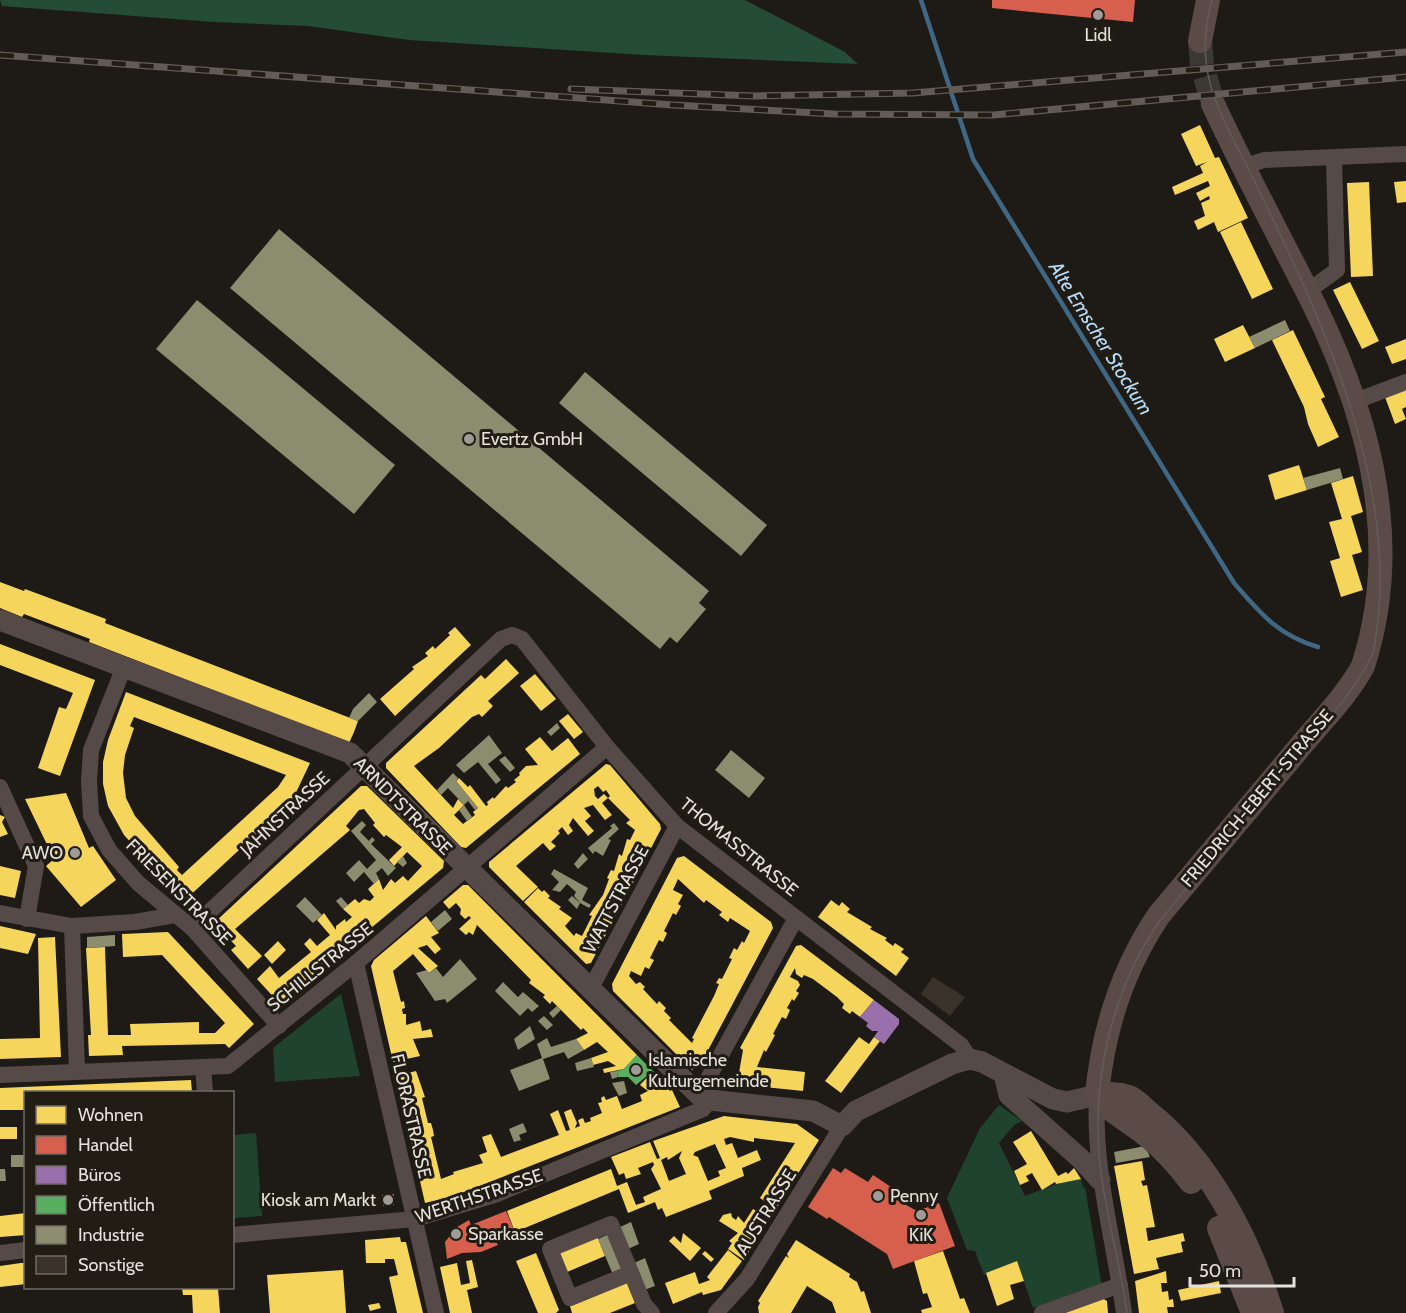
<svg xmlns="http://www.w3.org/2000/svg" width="1406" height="1313" font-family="Cabin,sans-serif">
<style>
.green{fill:#20432d}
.forest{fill:#254c34}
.homes{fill:#f6d55c;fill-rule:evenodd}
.shops{fill:#d6604d}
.offices{fill:#9970ab}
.public{fill:#5aae61}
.industry{fill:#8c8c6e}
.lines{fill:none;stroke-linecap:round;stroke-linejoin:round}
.stream{stroke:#406783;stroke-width:4.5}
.building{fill:#383228}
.secondary-tunnel{stroke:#3c3935;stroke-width:24;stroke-dasharray:24 12;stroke-linecap:butt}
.minor{stroke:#564a48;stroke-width:16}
.tertiary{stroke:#564a48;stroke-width:21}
.secondary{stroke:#5a4b47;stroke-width:24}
.tram{stroke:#635b58;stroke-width:1.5}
.rail-casing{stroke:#635b58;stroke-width:7}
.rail{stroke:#211c14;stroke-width:4.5;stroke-dasharray:14;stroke-linecap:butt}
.poi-dot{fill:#9f9c97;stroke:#211c14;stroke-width:2}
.labels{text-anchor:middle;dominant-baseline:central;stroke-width:6;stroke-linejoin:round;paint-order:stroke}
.poi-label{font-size:18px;fill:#e5e2dc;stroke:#211c14;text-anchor:start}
.street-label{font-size:18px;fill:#e5e2dc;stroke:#211c14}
.water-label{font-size:20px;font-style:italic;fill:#b6defc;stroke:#211c14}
</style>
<rect width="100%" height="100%" fill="#1e1b17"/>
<!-- green -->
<g class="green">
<path d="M341,994L360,1076L275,1082L273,1048Z"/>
<path d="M999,1105L1022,1121L1014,1125L999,1143L1025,1196L1064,1181L1081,1179L1083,1188L1085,1187L1102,1287L1082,1290L1033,1308L1017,1261L984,1275L975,1251L967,1250L947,1198L980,1128Z"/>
<path d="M256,1133L262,1216L233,1218V1135Z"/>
</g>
<!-- forest -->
<path class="forest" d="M0,0H745L845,52L858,64L644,55L409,40L308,26L214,22L2,6Z"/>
<!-- homes -->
<g class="homes">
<path d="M1200,125L1215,158L1219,157L1248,218L1218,232L1214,222L1198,230L1194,221L1205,216L1201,203L1210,199L1209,196L1200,201L1196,193L1210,186L1208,181L1175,195L1172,187L1203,173L1200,166L1207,162L1196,166L1181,134Z"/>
<path d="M1406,181V202L1397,203L1394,182Z"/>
<path d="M1369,182L1373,276L1351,277L1347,183Z"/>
<path d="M1241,222L1273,289L1252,299L1220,232Z"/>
<path d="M1350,282L1379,341L1362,349L1333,290Z"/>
<path d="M1243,325L1255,348L1225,362L1214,339Z"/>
<path d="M1293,330L1325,397L1321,399L1339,437L1318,447L1308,424L1304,407L1272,340Z"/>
<path d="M1406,339V359L1392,364L1385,347Z"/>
<path d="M1406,389V407L1402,409L1406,419L1395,424L1385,397Z"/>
<path d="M1299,465L1307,490L1275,500L1268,475Z"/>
<path d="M1353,476L1363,512L1351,516L1362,552L1352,555L1363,590L1341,597L1330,561L1340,558L1329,522L1342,519L1331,483Z"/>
<path d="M0,582L24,591L25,589L106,619L105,623L358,721L354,732L349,743L89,642L90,639L24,614L22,617L0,608Z"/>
<path d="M455,627L471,645L395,716L380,699L414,669L412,667L428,656L425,653L433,646L435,649L450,635L448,633Z"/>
<path d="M0,644L95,680L60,776L38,768L59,707L66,709L73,693L0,665Z"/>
<path d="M506,659L519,673L488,701L493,706L482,717L479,714L472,717L439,748L414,766L453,808L458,799L464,805L454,815L463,824L475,815L473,812L478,808L456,781L459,778L468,787L470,785L486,806L488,805L487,802L493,797L494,799L506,786L508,788L516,782L514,780L520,775L519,773L526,766L538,765L525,749L540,737L552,751L568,738L580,754L466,848L461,847L386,768V763L481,675L485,679Z"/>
<path d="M535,674L556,699L541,711L520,686Z"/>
<path d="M126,692L310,763L292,801L184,901L124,835L108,806L103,784V762L108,740ZM134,717L286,775L278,787L182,875L177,870L179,867L135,816L126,798L123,773L125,755L134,728L130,726Z"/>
<path d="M568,714L583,732L574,739L559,721Z"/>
<path d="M606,764L610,765L660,824L661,829L591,963L586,964L524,902L538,888L542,892L544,890L550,896L548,898L561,907L559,909L572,918L565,926L574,936L576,933L582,936L592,916L589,915L603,895L609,879L607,878L611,870L614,871L619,854L622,856L627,839L630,840L635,830L626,823L630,820L608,798L610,796L606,790L603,792L598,786L594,789L595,796L598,799L604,794L608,798L602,803L612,815L605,820L593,805L584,808L591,816L585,821L594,831L588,836L573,818L569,825L573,831L568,835L562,827L558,831L560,833L551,842L556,846L550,851L543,843L516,866L538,887L523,901L489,867V862Z"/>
<path d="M361,786H367L444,861L443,868L280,1004L257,979L270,966L279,978L311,952L304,944L310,938L317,946L330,935L317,920L324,913L336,930V926L345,919L346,922L352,917L343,909L355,899L359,903L364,899L370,901L374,897L368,889L379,879L383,890L391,879L395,883L403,876L408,881L422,866L407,852L394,866L389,860L402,847L386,835L384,837L373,825L375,823L364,809L359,810L346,826L350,830L235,929L262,956L248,969L231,950L236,946L214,923Z"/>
<path d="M66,793L89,848L93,846L116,880L81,907L46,866L54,859L25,799Z"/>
<path d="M0,815L5,817L2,822L8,834L0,837Z"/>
<path d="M684,856L771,922L773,928L705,1056L692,1070L613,991L612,984L677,858ZM678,879L704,903L706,900L722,912L719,915L728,922L730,918L750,931L744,943L742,941L737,950L734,948L729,958L732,959L722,979L719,978L716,983L719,984L714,996L692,1038L694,1039L692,1043L669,1020L671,1018L664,1011L666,1008L659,1001L657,1004L643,989L645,987L640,982L636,984L629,976L631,971L641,976L645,967L649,969L654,960L650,958L659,940L663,942L667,933L664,931L673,913L676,915L681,906L678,904L683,895L673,890Z"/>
<path d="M0,866L21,871L15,898L0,895Z"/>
<path d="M463,885H468L637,1055L624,1069L604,1073L603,1069L616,1066L608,1061L593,1065L591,1058L608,1052L597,1042L584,1050L576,1039L588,1033L583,1028L581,1030L552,1001L550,1004L543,997L545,995L529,983L531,980L477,925L473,935L469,932L466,935L459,929L471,918L469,916L465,919L460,914L461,909L456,903L449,909L443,902Z"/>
<path d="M831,900L839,906L842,902L850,909L847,912L872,927L870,929L887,938L885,940L893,946L895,943L904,949L901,952L909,958L896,976L818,917Z"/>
<path d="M426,916L439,933L431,937L441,949L435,954L427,945L418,948L438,966L429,973L413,954L393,971L401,1002L404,1001L405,1008L402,1009L403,1014H406V1025L420,1021L422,1031L431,1029L433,1037L413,1039L420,1056L393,1062L371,966L374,960Z"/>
<path d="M0,926L36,934L28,954L0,948Z"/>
<path d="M168,932L254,1024L229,1048L225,1044L122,1046L123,1055L89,1056L88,1035H91L86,948L105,947L108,1035H131L130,1024L199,1022V1033H215L225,1023L162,955L123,957L122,934Z"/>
<path d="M55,937L61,1057L0,1059V1039L40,1038L38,938Z"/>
<path d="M278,941L286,950L272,964L264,955Z"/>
<path d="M801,945L874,1000L860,1017L852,1011L850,1014L842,1008L844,1004L837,997L813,979L804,975L802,978L796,974L795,968L790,977L798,981L800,985L796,991L799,993L794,1001L792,999L787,1008L790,1010L786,1019L782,1017L773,1034L775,1035L766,1052L764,1050L757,1067L805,1072L803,1091L737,1084L743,1050L740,1048L796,946Z"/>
<path d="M859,1037L869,1044L874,1037L880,1041L841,1093L825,1081Z"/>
<path d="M416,1071L425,1097L422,1098L428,1123H431L433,1130L434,1136L431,1137L441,1179L454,1174L453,1172L483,1163L479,1155L487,1152L482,1137L491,1134L501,1157L559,1135L550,1114L558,1110L566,1131L570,1130L564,1112L571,1109L577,1123L575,1128L580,1126L578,1120L583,1118L585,1123L591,1121L590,1118L602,1113L598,1103L602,1102L601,1098L604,1096L606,1100L617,1096L622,1109L642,1101L640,1095L648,1091L640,1085L653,1071L670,1091L672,1090L680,1107L454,1196L425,1203L396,1076Z"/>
<path d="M191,1080L192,1092H26V1110H0V1088Z"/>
<path d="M724,1116L797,1124L819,1140L776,1209L760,1198L795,1143L754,1138V1142L730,1137L724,1139L726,1145L732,1143L738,1158L757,1150L761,1160L742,1168L744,1176L739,1178L709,1191L712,1199L666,1217L662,1208L658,1210L655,1202L628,1213L619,1189L515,1232L507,1211L611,1169L617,1186L627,1182L636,1205L645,1202L643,1197L661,1189L651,1169L654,1165L653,1162L638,1168L641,1174L626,1179L624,1173L619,1175L611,1157L650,1142L657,1159L660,1158L653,1141ZM715,1144L726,1168L718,1171L720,1176L708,1181L698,1157L693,1155L695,1152ZM682,1151L679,1158L686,1174L669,1181L661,1160L667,1157L668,1160Z"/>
<rect x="0" y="1127" width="17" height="12"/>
<path d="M1031,1131L1058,1176L1066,1172L1068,1174L1074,1168L1081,1179L1056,1184L1055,1182L1042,1190L1032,1173L1026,1176L1029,1181L1020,1185L1014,1171L1027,1164L1013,1142Z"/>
<path d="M1142,1161L1145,1180L1141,1181L1143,1186L1147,1185L1155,1227L1146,1228L1148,1241L1183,1233L1185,1241L1181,1242L1183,1252L1156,1258L1159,1269L1134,1274L1114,1166Z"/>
<path d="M753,1209L769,1219L744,1260L728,1249L732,1243L729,1241L738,1233L719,1221L723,1215L731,1213L732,1217L736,1220L738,1216L744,1223Z"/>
<path d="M26,1213V1235L0,1237V1216Z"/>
<path d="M683,1233L701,1248L690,1261L669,1241L674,1236L681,1243Z"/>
<path d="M597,1236L605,1256L567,1272L559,1252Z"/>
<path d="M400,1237L401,1242H406L423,1313H397L389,1277L398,1275L394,1259H385V1263H366L365,1240Z"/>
<path d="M796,1240L850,1274L849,1277L857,1282L861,1292L864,1291L871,1313H836L832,1302L807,1286L791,1313H759L758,1307L760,1303L758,1301L786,1256L789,1258L787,1254Z"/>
<path d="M728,1250L742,1261L721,1290L703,1295L702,1292L673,1304L665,1283L695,1272L699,1284L710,1280L707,1277Z"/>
<path d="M705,1251L714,1259L711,1262L702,1254Z"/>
<path d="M943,1251L960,1299L964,1298L970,1313H922L921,1310L932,1307L927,1293L923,1294L914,1261Z"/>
<path d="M536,1253L559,1310L556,1313H538L516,1261Z"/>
<path d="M472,1260L478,1287L467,1290L472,1313H450L440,1267L457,1263L461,1285L470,1283L466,1261Z"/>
<path d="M1017,1261L1024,1281L1010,1285L1014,1299L997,1306L986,1273Z"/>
<path d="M21,1263H26V1284L0,1287V1266Z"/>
<path d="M343,1270L346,1313H270L267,1275Z"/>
<path d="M1166,1271L1167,1283H1161L1162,1292L1168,1291L1169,1300L1173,1299L1174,1307H1167L1168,1313H1139L1135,1281Z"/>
<path d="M1219,1281L1221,1293L1181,1301L1178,1290Z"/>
<path d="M627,1283L635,1303L610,1313H572L570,1306Z"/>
<path d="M182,1288H218L220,1313H193L192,1295H183Z"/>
<path d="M1102,1298L1107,1301L1108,1313H1063Z"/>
<path d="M379,1303L381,1308L370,1311L368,1305Z"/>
</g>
<!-- shops -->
<g class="shops">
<path d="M992,0H1135L1133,22L992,8Z"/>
<path d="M833,1168L841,1173L845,1168L868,1182L873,1175L894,1189L890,1196L917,1211L939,1203L955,1246L893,1269L887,1254L829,1217L827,1219L808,1207Z"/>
<path d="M394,1194V1205L383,1206L382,1195Z"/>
<path d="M506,1211L515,1232L495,1240L498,1245L481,1252L462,1253L447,1259L445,1242L457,1227L469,1220L471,1225Z"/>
</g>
<!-- offices -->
<path class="offices" d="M874,1000L899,1019V1024L884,1044L874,1037L878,1031H872L866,1026L868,1023L860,1017Z"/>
<!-- public -->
<path class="public" d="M637,1055L653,1071L636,1085L628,1077H618L617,1071L624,1069Z"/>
<!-- industry -->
<g class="industry">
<path d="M279,229L709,591L699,603L706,609L677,643L670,637L660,649L230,288Z"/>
<path d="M197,300L395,465L354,514L156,349Z"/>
<path d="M1285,320L1290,331L1255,348L1249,337Z"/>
<path d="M585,372L767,525L741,556L559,403Z"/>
<path d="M1340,468L1343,479L1307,490L1303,478Z"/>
<path d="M369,693L377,702L358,721L349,718L353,709Z"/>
<path d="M557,723L560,728L551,736L547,732Z"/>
<path d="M489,735L502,753L488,764L501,780L496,784L478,762L464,773L456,765Z"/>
<path d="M731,750L765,778L749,798L715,770Z"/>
<path d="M505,756L515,768L510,772L499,760Z"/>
<path d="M453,773L458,778L456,781L478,808L475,810L468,801L464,805L448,788L441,795L437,790Z"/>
<path d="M464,805L472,817L467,821L459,810Z"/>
<path d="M362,821L366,825L360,832L369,841L372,837L375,840L371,844L396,868L388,876L382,868L376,873L379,879L374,884L364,872L354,882L346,873L359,860L367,869L376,860L351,831Z"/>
<path d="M614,823L619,829L608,839L611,840L603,856L595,851L593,854L588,848L612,828L610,826Z"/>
<path d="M583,853L588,859L578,869L574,864Z"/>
<path d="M403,856L407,863L403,867L397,862Z"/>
<path d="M554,869L588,888L582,900L591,905L589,908L580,903L574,896L576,892L567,884L560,892L552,890L559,882L551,874Z"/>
<path d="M572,896L580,903L577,909L568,900Z"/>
<path d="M305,897L322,915L313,923L296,906Z"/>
<path d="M341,897L348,905L343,909L336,901Z"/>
<path d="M445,910L452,919L438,931L431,922Z"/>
<path d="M115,935V946L87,948V937Z"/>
<path d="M460,959L477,979L447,1003L445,999L435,1001L416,973L427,970L429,973L436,968L443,977Z"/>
<path d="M503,982L518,997L523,992L539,1006L532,1012L528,1008L520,1016L495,991Z"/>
<path d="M557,1006L561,1010L553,1018L549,1013Z"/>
<path d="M544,1016L553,1025L547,1030L538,1021Z"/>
<path d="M530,1026L535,1039L518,1050L514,1039Z"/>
<path d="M547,1038L551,1047L576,1039L584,1050L568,1059L564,1052L543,1059L550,1079L519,1091L510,1070L542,1058L537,1044Z"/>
<path d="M591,1058L594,1067L577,1071L575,1063Z"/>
<path d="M617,1071L618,1077L612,1079L610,1072Z"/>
<path d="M624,1081L627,1093L619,1096L612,1083Z"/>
<path d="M523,1123L527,1132L519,1135L521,1140L514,1142L509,1129Z"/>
<path d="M1145,1146L1150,1157L1116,1163L1114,1152Z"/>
<rect x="11" y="1155" width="15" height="12"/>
<path d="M0,1169H5L6,1181H0Z"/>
<path d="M631,1222L639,1244L628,1249L620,1227Z"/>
<path d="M609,1234L624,1273L614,1277L598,1239Z"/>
<path d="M645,1258L655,1286L644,1290L634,1263Z"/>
</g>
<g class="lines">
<!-- stream -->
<path class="stream" d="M921,0L973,159L1234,583C1261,614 1278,635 1318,647"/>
</g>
<!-- building -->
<path class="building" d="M933,977L965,997L950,1016L921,994Z"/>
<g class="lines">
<!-- secondary-tunnel -->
<path class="secondary-tunnel" d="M1200,41L1202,65L1213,104"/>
<!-- minor -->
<g class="minor">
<path d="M1243,167L1264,160L1406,154"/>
<path d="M1308,291L1337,270L1334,159"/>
<path d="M1361,399L1406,382"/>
<path d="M124,667L91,750L89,781L91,816L109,850L138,883L192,928L279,1026"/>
<path d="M0,787L36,866L27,919"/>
<path d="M0,913L72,926L135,922L175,915"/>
<path d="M72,926L77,1071"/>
<path d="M192,928L501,639L512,635L522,639L607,747L677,826L961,1045L970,1059"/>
<path d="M356,963L436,1313"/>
<path d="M590,990L677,826"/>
<path d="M203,1067L205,1092"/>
<path d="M0,1075L228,1066L356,963L607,747"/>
<path d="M699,1095L796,918"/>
<path d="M1097,1095C1093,1170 1114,1239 1124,1313"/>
<path d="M232,1235L415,1219L497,1194L703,1109L710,1100"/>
<path d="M0,1253L26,1250"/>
<path d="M631,1273L570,1298L550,1249L611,1224L644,1304L652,1313"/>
<path d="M716,1313L747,1279L842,1126"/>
<path d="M1042,1313L1120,1285"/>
</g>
<!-- tertiary -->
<g class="tertiary">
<path d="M0,620L350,753L699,1095L710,1100L813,1111L842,1126L856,1111L952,1064L970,1059L982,1062L1053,1099L1067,1102L1097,1095"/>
<path d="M1004,1074L1009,1095L1082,1160L1100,1180"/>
</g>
<!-- secondary -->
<g class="secondary">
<path d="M1200,41L1208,0"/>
<path d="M1097,1095C1103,1029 1122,970 1159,915C1204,861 1249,808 1294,754C1317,725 1345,699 1363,666C1406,533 1364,399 1301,279C1271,221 1241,164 1213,104"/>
<path d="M1097,1095C1109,1094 1118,1093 1129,1097C1136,1100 1142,1107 1147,1111C1209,1160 1249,1239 1272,1313"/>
<path d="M1097,1095C1110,1112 1129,1121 1145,1134C1163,1148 1178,1165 1191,1182"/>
<path d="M1219,1228L1253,1313"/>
</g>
<!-- tram -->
<path class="tram" d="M1127,1313C1120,1263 1106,1215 1100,1165C1091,1080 1112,987 1162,918C1202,869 1241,821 1282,773C1314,735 1351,699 1373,653C1406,491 1319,313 1250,172C1219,111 1192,71 1212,0"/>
<defs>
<g id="rail">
<path d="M0,55L673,105L834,114L993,115L1406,77"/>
<path d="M571,89L754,96L913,93L1406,52"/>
</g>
</defs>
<!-- rail casing -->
<use href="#rail" class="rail-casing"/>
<!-- rail -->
<use href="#rail" class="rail"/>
</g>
<!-- markers -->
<g class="poi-dot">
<circle cx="1098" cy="15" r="6"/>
<circle cx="469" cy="439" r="6"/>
<circle cx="75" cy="853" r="6"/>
<circle cx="636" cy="1070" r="6"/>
<circle cx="878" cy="1196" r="6"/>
<circle cx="388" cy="1200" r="6"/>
<circle cx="921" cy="1215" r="6"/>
<circle cx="456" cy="1234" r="6"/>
</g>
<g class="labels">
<!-- poi labels -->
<g class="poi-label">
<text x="1098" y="35" text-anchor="middle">Lidl</text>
<text x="481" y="439">Evertz GmbH</text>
<text x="63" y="853" text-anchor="end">AWO</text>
<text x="648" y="1060">Islamische<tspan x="648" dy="21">Kulturgemeinde</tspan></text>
<text x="890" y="1196">Penny</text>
<text x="376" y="1200" text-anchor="end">Kiosk am Markt</text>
<text x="468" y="1234">Sparkasse</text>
<text x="921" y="1235" text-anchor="middle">KiK</text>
</g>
<!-- street labels -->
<g class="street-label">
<text transform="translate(1257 798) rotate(-50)">FRIEDRICH-EBERT-STRASSE</text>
<text transform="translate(403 806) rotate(45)">ARNDTSTRASSE</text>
<text transform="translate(285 814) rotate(-43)">JAHNSTRASSE</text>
<text transform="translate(739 847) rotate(39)">THOMASSTRASSE</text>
<text transform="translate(179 892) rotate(45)">FRIESENSTRASSE</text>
<text transform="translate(616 899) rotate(-62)">WATTSTRASSE</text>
<text transform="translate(320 967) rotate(-39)">SCHILLSTRASSE</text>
<text transform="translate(411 1116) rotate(77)">FLORASTRASSE</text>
<text transform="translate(479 1196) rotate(-19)">WERTHSTRASSE</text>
<text transform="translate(766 1212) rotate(-58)">AUSTRASSE</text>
</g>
<!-- water labels -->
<g class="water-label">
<text transform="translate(1101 338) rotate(58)">Alte Emscher Stockum</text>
</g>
</g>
<!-- legend -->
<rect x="24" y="1091" width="210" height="198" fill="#211c14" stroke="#6f6b64" stroke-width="1.5"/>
<rect x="36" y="1106" width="30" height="18" fill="#f6d55c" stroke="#6f6b64" stroke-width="1.5"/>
<text x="78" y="1121" font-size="18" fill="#e5e2dc">Wohnen</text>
<rect x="36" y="1136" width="30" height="18" fill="#d6604d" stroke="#6f6b64" stroke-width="1.5"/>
<text x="78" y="1151" font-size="18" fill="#e5e2dc">Handel</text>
<rect x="36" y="1166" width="30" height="18" fill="#9970ab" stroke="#6f6b64" stroke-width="1.5"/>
<text x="78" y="1181" font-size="18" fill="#e5e2dc">Büros</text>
<rect x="36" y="1196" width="30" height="18" fill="#5aae61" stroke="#6f6b64" stroke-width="1.5"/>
<text x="78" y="1211" font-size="18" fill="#e5e2dc">Öffentlich</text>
<rect x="36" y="1226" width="30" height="18" fill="#8c8c6e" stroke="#6f6b64" stroke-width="1.5"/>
<text x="78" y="1241" font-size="18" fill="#e5e2dc">Industrie</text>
<rect x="36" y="1256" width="30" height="18" fill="#383228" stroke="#6f6b64" stroke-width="1.5"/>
<text x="78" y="1271" font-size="18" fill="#e5e2dc">Sonstige</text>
<!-- scale -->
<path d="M1190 1277v9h104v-9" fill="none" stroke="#e5e2dc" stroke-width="3"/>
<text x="1199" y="1277" font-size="18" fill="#e5e2dc" stroke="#211c14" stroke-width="4.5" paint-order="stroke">50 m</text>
</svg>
